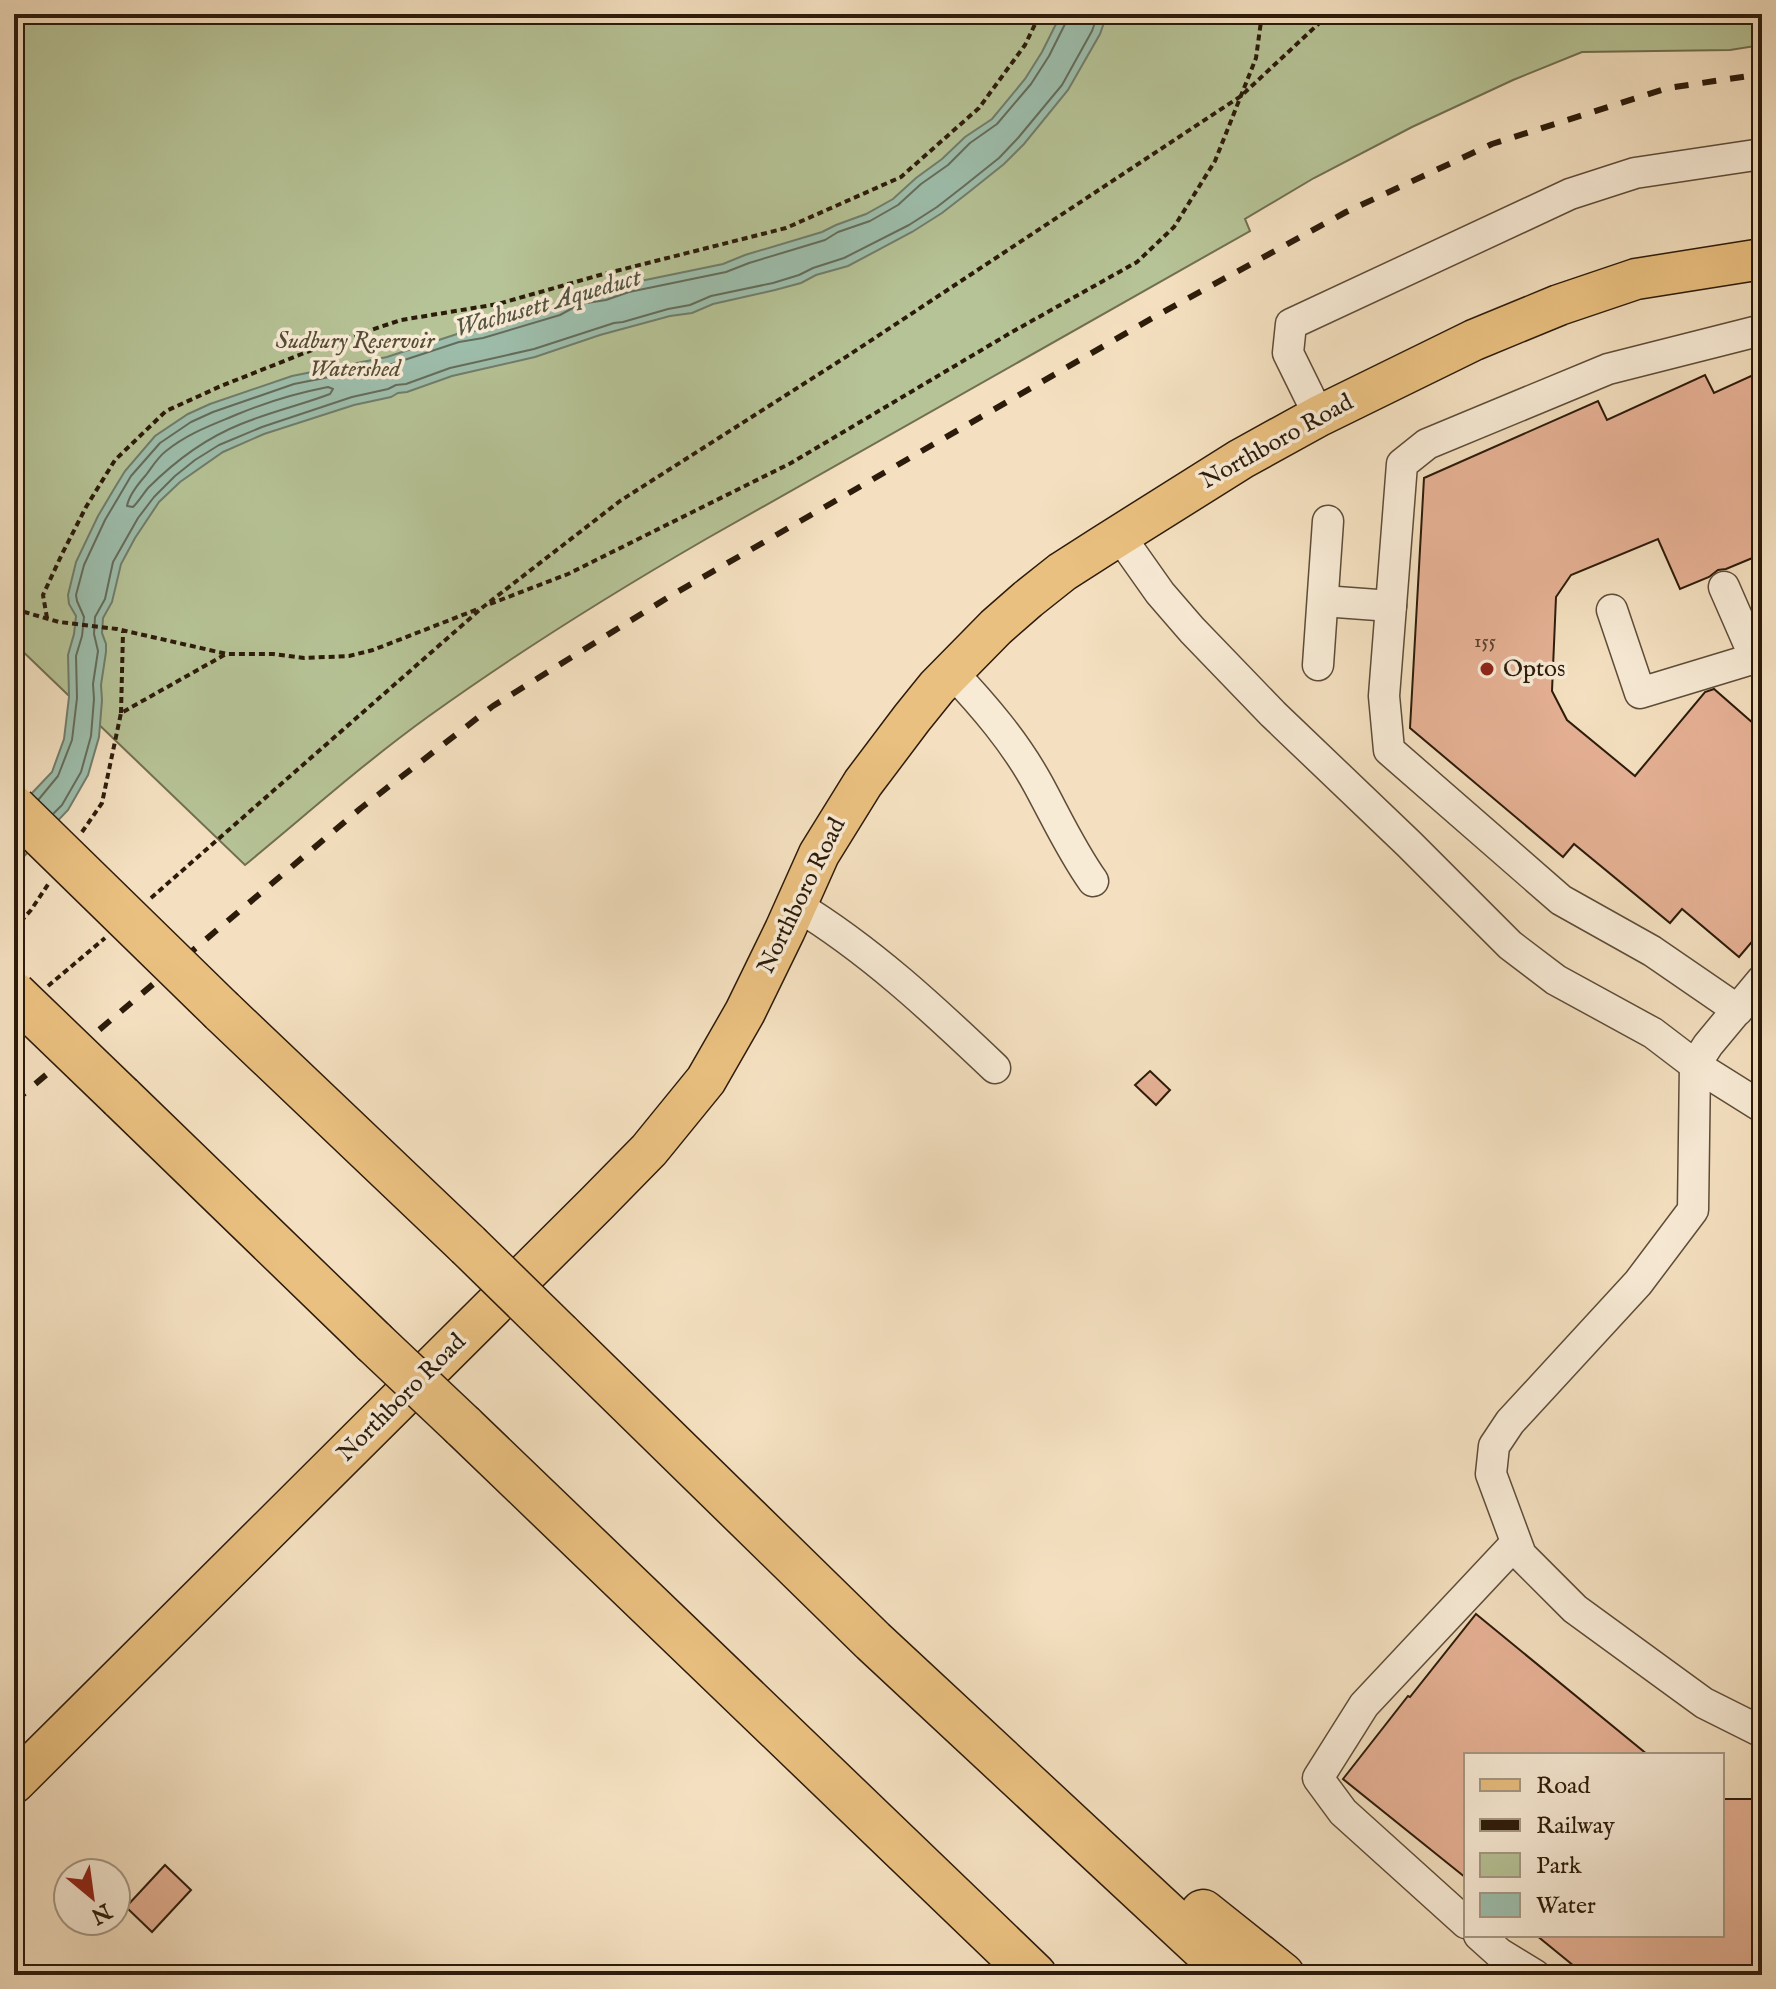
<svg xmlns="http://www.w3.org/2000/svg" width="1776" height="1989" font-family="'IM FELL English',serif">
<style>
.green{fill:#b6c396;stroke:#716f50;stroke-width:2}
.water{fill:#9dbeac;stroke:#707d6b;stroke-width:2}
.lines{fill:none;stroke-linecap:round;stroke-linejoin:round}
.shore{stroke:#646c5b;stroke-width:2}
.building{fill:#e6b195;stroke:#2c1b0a;stroke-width:2}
.minor-casing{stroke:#5e4c38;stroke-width:33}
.major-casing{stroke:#2c1b0a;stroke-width:43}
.highway-casing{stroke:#2c1b0a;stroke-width:47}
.path{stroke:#2c1b0a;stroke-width:4;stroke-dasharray:6 4;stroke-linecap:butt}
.minor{stroke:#f8ebd6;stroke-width:30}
.major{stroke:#eac080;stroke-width:40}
.highway{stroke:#eac080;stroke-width:44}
.rail{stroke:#2c1b0a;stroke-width:6;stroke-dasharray:14 14;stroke-linecap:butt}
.highway-bridge-casing{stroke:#2c1b0a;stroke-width:47;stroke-linecap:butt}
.highway-bridge{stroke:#eac080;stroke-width:44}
.poi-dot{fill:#8f2418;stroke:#f8ebd6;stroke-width:3}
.labels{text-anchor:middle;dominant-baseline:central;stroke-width:7;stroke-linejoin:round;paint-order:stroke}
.number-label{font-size:20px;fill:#5a402d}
.park-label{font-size:24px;font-style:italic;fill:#554d34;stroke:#f8ebd6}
.street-label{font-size:24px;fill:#2c1b0a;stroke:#f8ebd6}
.poi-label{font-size:24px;fill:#2c1b0a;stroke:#f8ebd6;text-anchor:start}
.water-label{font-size:26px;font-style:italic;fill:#545443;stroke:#f8ebd6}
</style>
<rect width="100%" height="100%" fill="#f4e0c0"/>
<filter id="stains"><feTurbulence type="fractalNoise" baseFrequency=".0025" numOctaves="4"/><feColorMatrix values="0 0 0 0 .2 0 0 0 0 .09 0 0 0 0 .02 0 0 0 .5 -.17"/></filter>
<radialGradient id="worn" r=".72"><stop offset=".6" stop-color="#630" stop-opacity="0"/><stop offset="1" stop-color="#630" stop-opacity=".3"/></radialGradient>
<!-- green -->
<path class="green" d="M14,14H1762V45L1730,50L1582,52L1513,80L1412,127L1314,178L1245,219L1250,231L706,539C611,594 518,652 429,716C365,762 306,815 245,865L14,643Z"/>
<!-- water -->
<path class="water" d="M1061,14H1107L1100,34L1068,90L1024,144L1004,164L969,192L942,213L912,232L848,266L816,275L801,283L775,290L713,304L692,313L670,316L600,335L535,357L452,376L407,392L398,393L391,397L354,405L264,434L223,452L180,482L159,502L135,538L121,564L112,602L103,618L102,633L106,644V652L101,685L102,700L99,737L88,775L68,810L14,867V812L52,772L64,739L69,697L68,655L74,634L76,616L69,604L68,595L76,562L98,516L114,489L125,471L155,436L188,414L210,404L292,376L387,357L457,334L481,330L558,307L578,296L604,293L626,284L723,264L745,255L822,232L836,225L866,214L893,199L916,178L942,159L965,137L992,119L1025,79L1042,52Z"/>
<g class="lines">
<!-- shore -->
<g class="shore">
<path d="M328,387L333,389L330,394C301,405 270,412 241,424C206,438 175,461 148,488C143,494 139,501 133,507L127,506C129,495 138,484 146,475C152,467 158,457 166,451C188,433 212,425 238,414C267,402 297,393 328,387Z"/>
<path d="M39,799L58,776L72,740L77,698L76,656L82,636L84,617L77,601L76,595L84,565L105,520L121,493L131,476L160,443L191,422L213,412L294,384L389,365L459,342L483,338L560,315L580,304L606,300L629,292L726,272L749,263L825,240L838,232L870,221L898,205L921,184L948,165L970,143L997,124L1031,84L1049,56L1067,20V14"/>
<path d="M54,813L62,805L81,772L91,736L94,699L93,684L98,651L94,634L95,617L105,599L113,562L138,518L154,497L175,476L195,460L219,445L262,427L352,397L388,389L396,385L406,384L450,368L534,349L614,323L623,322L668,309L690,305L711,296L773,283L799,275L813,268L844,258L909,225L937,207L964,186L999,158L1018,138L1062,85L1092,31L1098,14"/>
</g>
</g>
<!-- building -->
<g class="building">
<path d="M1762,371V554L1726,569L1718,570L1709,577L1680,589L1658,539L1571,575L1556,597L1552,691L1567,720L1635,776L1705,692L1714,689L1762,731V930L1739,957L1682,909L1670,923L1574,844L1563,857L1410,728L1424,478L1598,401L1607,420L1705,375L1714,393Z"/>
<path d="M1150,1071L1170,1090L1156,1105L1135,1085Z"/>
<path d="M1476,1614L1648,1755H1466V1878L1343,1779L1408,1696L1410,1697Z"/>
<path d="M1722,1799H1762V1975H1585L1536,1935H1722Z"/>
<path d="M165,1865L191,1890L152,1932L126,1907Z"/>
</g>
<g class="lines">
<defs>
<g id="minor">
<path d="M1319,416L1288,353L1291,324L1570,194L1635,173L1762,154"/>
<path d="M1119,535L1160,593L1192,630L1273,714L1409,844L1510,945L1556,980L1653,1033L1695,1065L1762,1107"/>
<path d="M1724,587L1755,658"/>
<path d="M1323,601L1391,606"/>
<path d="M1612,610L1640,693L1762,656"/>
<path d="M1318,665L1328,521"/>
<path d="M951,671C984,706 1015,742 1038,784C1056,817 1071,850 1093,881"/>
<path d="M796,905C870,950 933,1009 995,1068"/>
<path d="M1762,980L1708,1045L1695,1065L1693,1210L1638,1283L1510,1422L1494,1446L1491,1474L1521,1555L1575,1609L1704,1703L1762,1732"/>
<path d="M1738,1010L1652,951L1561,900L1389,750L1384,696L1402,464L1427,444L1608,369L1762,330"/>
<path d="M1466,1923L1343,1812L1318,1778L1364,1705L1516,1543"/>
<path d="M1479,1935L1499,1953L1535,1975"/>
</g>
<path id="major" d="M14,1783L597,1203L649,1150L706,1080L745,1012L785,930L819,854L863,783L912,718L937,687L996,627L1028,599L1062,572L1101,547L1241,459L1319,416L1474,340L1559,305L1636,279L1762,259"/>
<g id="highway">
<path d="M222,1011L468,1245"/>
<path d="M121,1097L374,1342"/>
<path d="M559,1334L873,1641L1232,1975"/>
<path d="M463,1426L1034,1975"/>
<path d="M1203,1912L1282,1975"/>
</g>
</defs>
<!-- minor casing -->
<use href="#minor" class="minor-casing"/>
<!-- major casing -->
<use href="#major" class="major-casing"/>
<!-- highway casing -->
<use href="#highway" class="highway-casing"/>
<!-- path -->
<g class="path">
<path d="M490,604L568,574L791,463L1012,332L1137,262L1174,227L1215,161L1256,58L1262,14"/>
<path d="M14,609L59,622L117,629L227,654H273L304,658L349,656L373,650L478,609"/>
<path d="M47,618L43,595L62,554L86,507L115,460L166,411L221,386L317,348L401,320L498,304L600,275L786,228L901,177L979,108L1025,45L1040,14"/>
<path d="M121,713L123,632"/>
<path d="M82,832L102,803L121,713L226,654"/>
<path d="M151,898L483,607L620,501L852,353L1241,96L1329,14"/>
<path d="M14,929L31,910L49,883"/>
<path d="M48,986L105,938"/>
</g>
<!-- minor -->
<use href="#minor" class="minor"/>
<!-- major -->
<use href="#major" class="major"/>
<!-- highway -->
<use href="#highway" class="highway"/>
<!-- rail -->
<path class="rail" d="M14,1102L361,808L493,706L667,598L1154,317L1346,212L1492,144L1668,88L1762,74"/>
<defs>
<g id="highway-bridge">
<path d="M14,808L222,1011"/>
<path d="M14,994L121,1097"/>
<path d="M468,1245L559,1334"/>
<path d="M374,1342L463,1426"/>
</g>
</defs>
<!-- highway-bridge casing -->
<use href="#highway-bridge" class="highway-bridge-casing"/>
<!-- highway-bridge -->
<use href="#highway-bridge" class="highway-bridge"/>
</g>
<!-- markers -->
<circle class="poi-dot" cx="1487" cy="669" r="8"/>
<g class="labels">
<!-- number labels -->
<g class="number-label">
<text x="1485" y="641">155</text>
</g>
<!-- park labels -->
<g class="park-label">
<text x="355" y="341">Sudbury Reservoir<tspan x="355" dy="28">Watershed</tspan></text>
</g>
<!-- street labels -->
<g class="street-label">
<text transform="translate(1277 442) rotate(-29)">Northboro Road</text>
<text transform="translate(802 896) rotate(-64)">Northboro Road</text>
<text transform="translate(402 1398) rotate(-45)">Northboro Road</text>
</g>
<!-- poi labels -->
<g class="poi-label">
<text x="1503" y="669">Optos</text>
</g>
<!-- water labels -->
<g class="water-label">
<text transform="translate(548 303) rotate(-16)">Wachusett Aqueduct</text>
</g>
</g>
<!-- margin -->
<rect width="1776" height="1989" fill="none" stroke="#f4e0c0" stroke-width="48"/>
<rect x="16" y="16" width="1744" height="1957" fill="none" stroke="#2c1b0a" stroke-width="4"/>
<rect x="24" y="24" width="1728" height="1941" fill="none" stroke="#2c1b0a" stroke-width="2"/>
<!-- legend -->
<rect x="1464" y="1753" width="260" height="184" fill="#f8ebd6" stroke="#a69884" stroke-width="2"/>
<rect x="1480" y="1779" width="40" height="12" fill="#eac080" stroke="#a69884" stroke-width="2"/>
<text x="1536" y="1793" font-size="24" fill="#2c1b0a">Road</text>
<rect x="1480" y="1819" width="40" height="12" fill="#2c1b0a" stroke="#a69884" stroke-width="2"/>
<text x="1536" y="1833" font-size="24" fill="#2c1b0a">Railway</text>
<rect x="1480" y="1853" width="40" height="24" fill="#b6c396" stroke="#a69884" stroke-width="2"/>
<text x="1536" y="1873" font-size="24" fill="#2c1b0a">Park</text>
<rect x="1480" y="1893" width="40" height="24" fill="#9dbeac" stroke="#a69884" stroke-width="2"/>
<text x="1536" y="1913" font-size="24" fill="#2c1b0a">Water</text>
<!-- north arrow -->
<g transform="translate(92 1897) rotate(151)"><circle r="38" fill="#f8ebd6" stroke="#a69884" stroke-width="2"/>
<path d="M0-6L14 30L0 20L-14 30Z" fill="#8f2418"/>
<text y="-12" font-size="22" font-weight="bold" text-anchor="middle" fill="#2c1b0a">N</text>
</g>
<rect width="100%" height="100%" filter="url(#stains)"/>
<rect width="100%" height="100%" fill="url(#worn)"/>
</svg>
